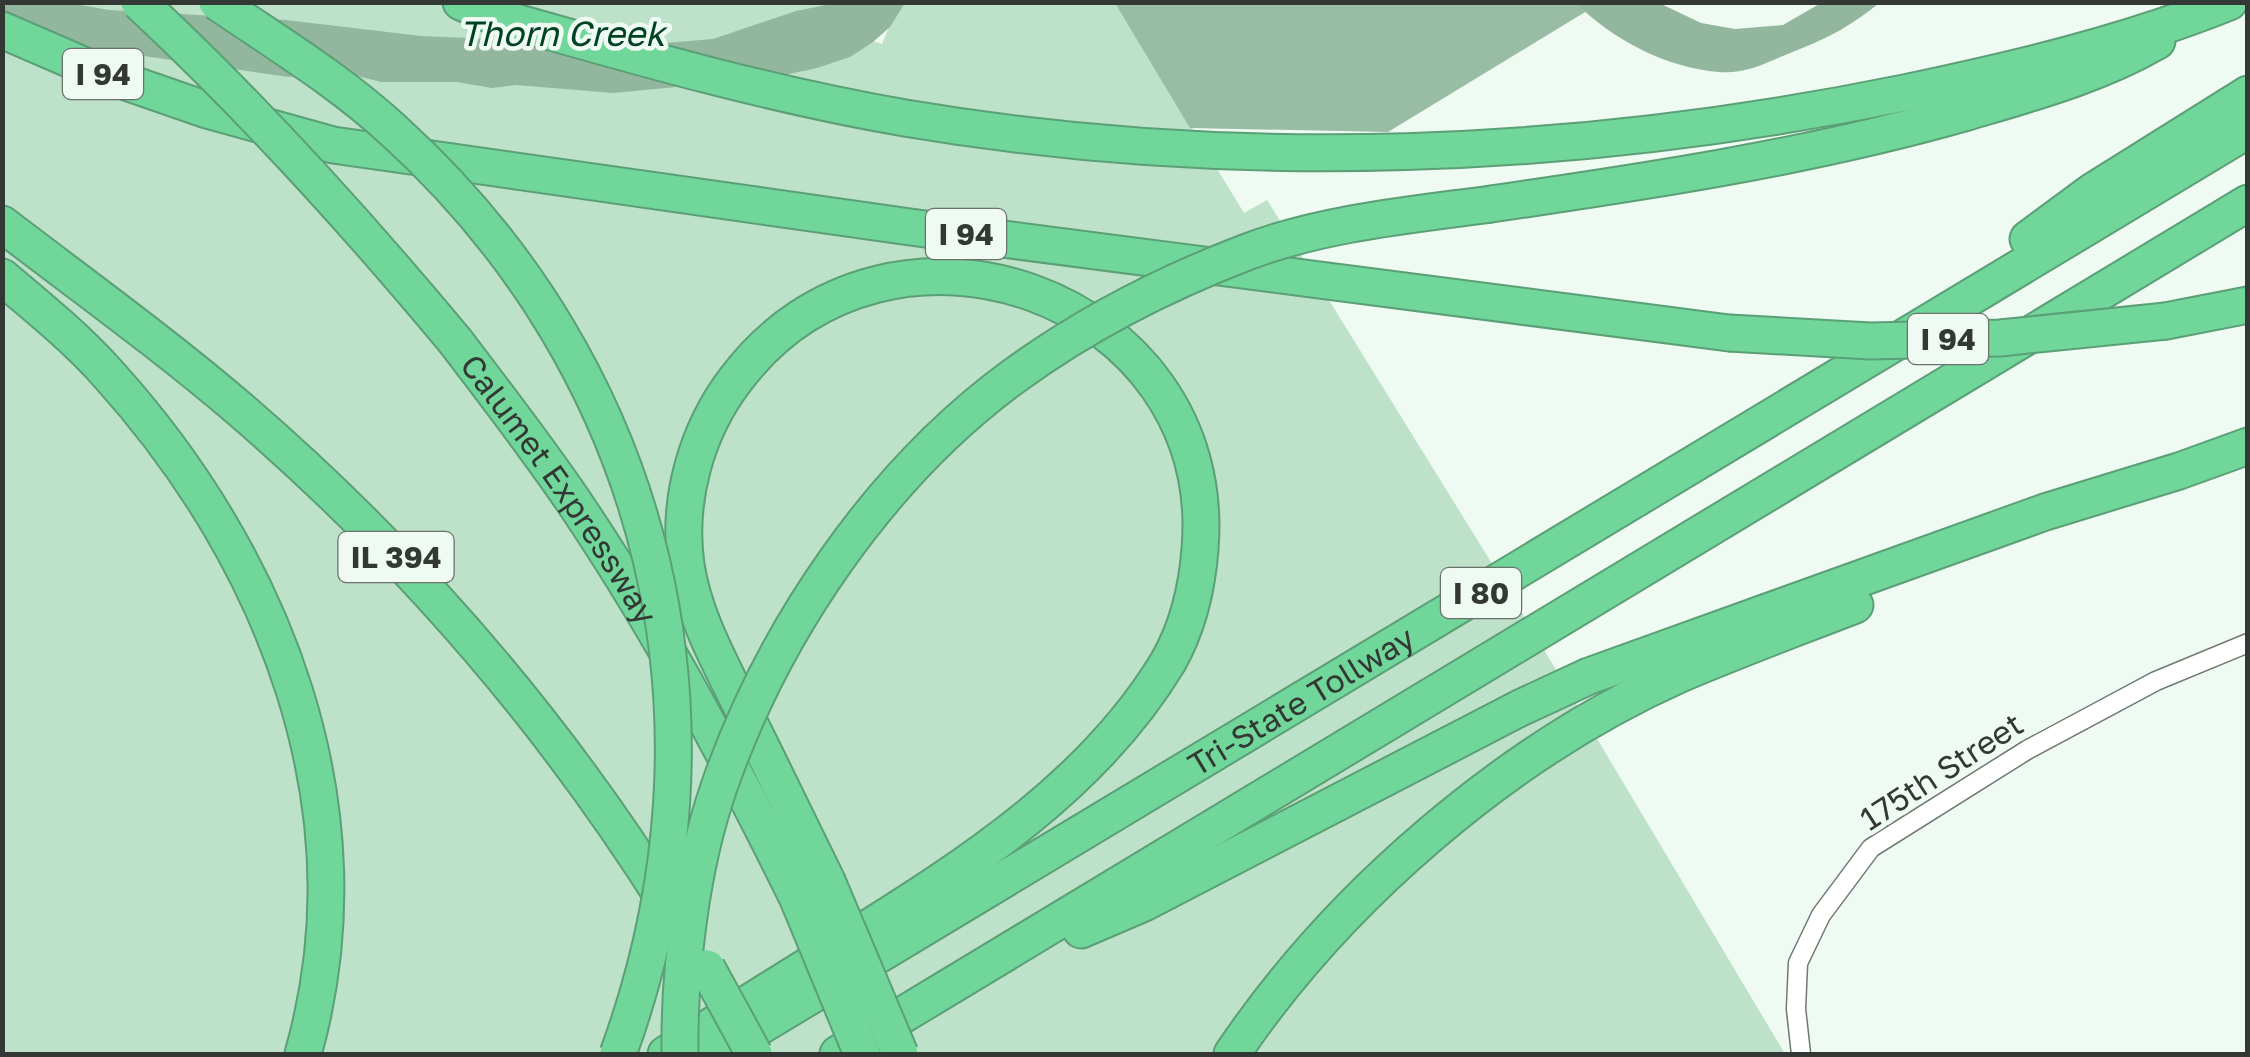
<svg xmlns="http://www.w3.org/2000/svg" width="2250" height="1057" font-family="'Golos Text',sans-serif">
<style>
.green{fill:#bde1c9}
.forest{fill:#98bca4}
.water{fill:#92b69e}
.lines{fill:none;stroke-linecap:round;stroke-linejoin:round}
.minor-casing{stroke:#6f7a72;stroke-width:21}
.motorway-casing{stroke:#5b9f77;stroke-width:39}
.minor{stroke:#fff;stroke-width:18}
.motorway{stroke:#71d69a;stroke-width:35}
.motorway-bridge-casing{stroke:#5b9f77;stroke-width:39;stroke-linecap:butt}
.motorway-bridge{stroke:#71d69a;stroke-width:35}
.labels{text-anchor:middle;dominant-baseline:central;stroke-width:9;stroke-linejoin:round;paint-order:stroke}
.shield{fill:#eefaf2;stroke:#6b726e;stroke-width:2.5}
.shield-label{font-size:30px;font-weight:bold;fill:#333835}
.street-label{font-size:32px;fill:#333835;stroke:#eefaf2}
.water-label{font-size:35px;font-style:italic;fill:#004224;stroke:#eefaf2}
</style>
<rect width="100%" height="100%" fill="#eefaf2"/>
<!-- green -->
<path class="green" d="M860,2L807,19L882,44L899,3H1116L1244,213L1267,200L1512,596L1785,1054H3L2,3Z"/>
<!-- forest -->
<path class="forest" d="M1590,2L1595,6L1388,132L1190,128L1115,3Z"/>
<!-- water -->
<g class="water">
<path d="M841,2L905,3L890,27L873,42L850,57L817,68L771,78L613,93L516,85L492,88L457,82H381L338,71L288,77L109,51L3,50V3H70L109,10L286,20L421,36L641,45L713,39L796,11Z"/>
<path d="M1576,3H1659L1701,23L1735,29L1783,25L1821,3H1879C1854,24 1830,37 1800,49C1773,59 1748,75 1719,72C1666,68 1612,39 1576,3Z"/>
</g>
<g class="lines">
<defs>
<path id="minor" d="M1801,1054L1796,1009L1798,963L1821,915L1871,848L2027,750L2156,681L2248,643"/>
<g id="motorway">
<path d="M461,2L491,15C628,54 765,94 905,118C1236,174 1576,160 1904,93C2013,70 2125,44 2229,2"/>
<path d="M2,30L106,75L207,110L333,145L910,227L1729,333"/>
<path d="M1491,204C1650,181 1809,157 1964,113C2031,93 2096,76 2157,41"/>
<path d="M2,224C83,286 165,345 242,411C409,555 554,723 671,910"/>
<path d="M2028,239L2093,191L2248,94"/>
<path d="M2,277C39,308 77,339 109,375C275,559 373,808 303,1054"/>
<path d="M2166,321L2248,305"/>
<path id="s1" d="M456,342C499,399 543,455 582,514C664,637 733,767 798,899"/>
<path d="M1081,930L1144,903L1520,708L1589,676L2045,512L2179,471L2248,446"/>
<path d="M666,1054C728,1016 789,978 851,939C969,865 1094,785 1168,662C1188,627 1197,589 1200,549C1221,295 888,177 736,379C696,431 677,500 686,565C694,618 721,664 744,712C772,768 799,824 827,881"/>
<path id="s2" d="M714,1054L2248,130"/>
<path d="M838,1054L2248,203"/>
<path d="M1232,1054C1337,898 1506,752 1678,675C1736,650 1796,628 1855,605"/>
</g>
</defs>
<!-- minor casing -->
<use href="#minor" class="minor-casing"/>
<!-- motorway casing -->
<use href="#motorway" class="motorway-casing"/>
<!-- minor -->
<use href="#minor" class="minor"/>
<!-- motorway -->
<use href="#motorway" class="motorway"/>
<defs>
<g id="motorway-bridge">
<path d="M139,2C253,108 357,223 456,342"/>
<path d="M217,2C277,43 340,81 394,131C658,371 740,721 618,1054"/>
<path d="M1729,333L1870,341L2000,338L2166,321"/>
<path d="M827,881L900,1054"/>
<path d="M798,899L862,1054"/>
<path d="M707,968L754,1054"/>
<path d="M680,1054C679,969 691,868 719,787C773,631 880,474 1014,376C1084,325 1166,283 1247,252C1323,223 1410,215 1491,204"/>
</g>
</defs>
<!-- motorway-bridge casing -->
<use href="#motorway-bridge" class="motorway-bridge-casing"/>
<!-- motorway-bridge -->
<use href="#motorway-bridge" class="motorway-bridge"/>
</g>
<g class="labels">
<!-- shield labels -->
<g class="shield">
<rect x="63" y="49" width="80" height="50" rx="8"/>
<rect x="926" y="209" width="80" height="50" rx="8"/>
<rect x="1908" y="314" width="80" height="50" rx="8"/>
<rect x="338.5" y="532" width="115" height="50" rx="8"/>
<rect x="1441" y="568" width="80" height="50" rx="8"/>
</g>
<g class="shield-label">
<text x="103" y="74">I 94</text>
<text x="966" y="234">I 94</text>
<text x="1948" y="339">I 94</text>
<text x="396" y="557">IL 394</text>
<text x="1481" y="593">I 80</text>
</g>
<!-- street labels -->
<g class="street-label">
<text stroke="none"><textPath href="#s1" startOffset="180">Calumet Expressway</textPath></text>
<text stroke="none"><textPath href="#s2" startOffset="685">Tri-State Tollway</textPath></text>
<text transform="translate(1941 771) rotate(-33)">175th Street</text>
</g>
<!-- water labels -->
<g class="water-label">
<text x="562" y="33">Thorn Creek</text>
</g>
</g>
<!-- border -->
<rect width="2250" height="1057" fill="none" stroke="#333835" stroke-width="10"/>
</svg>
